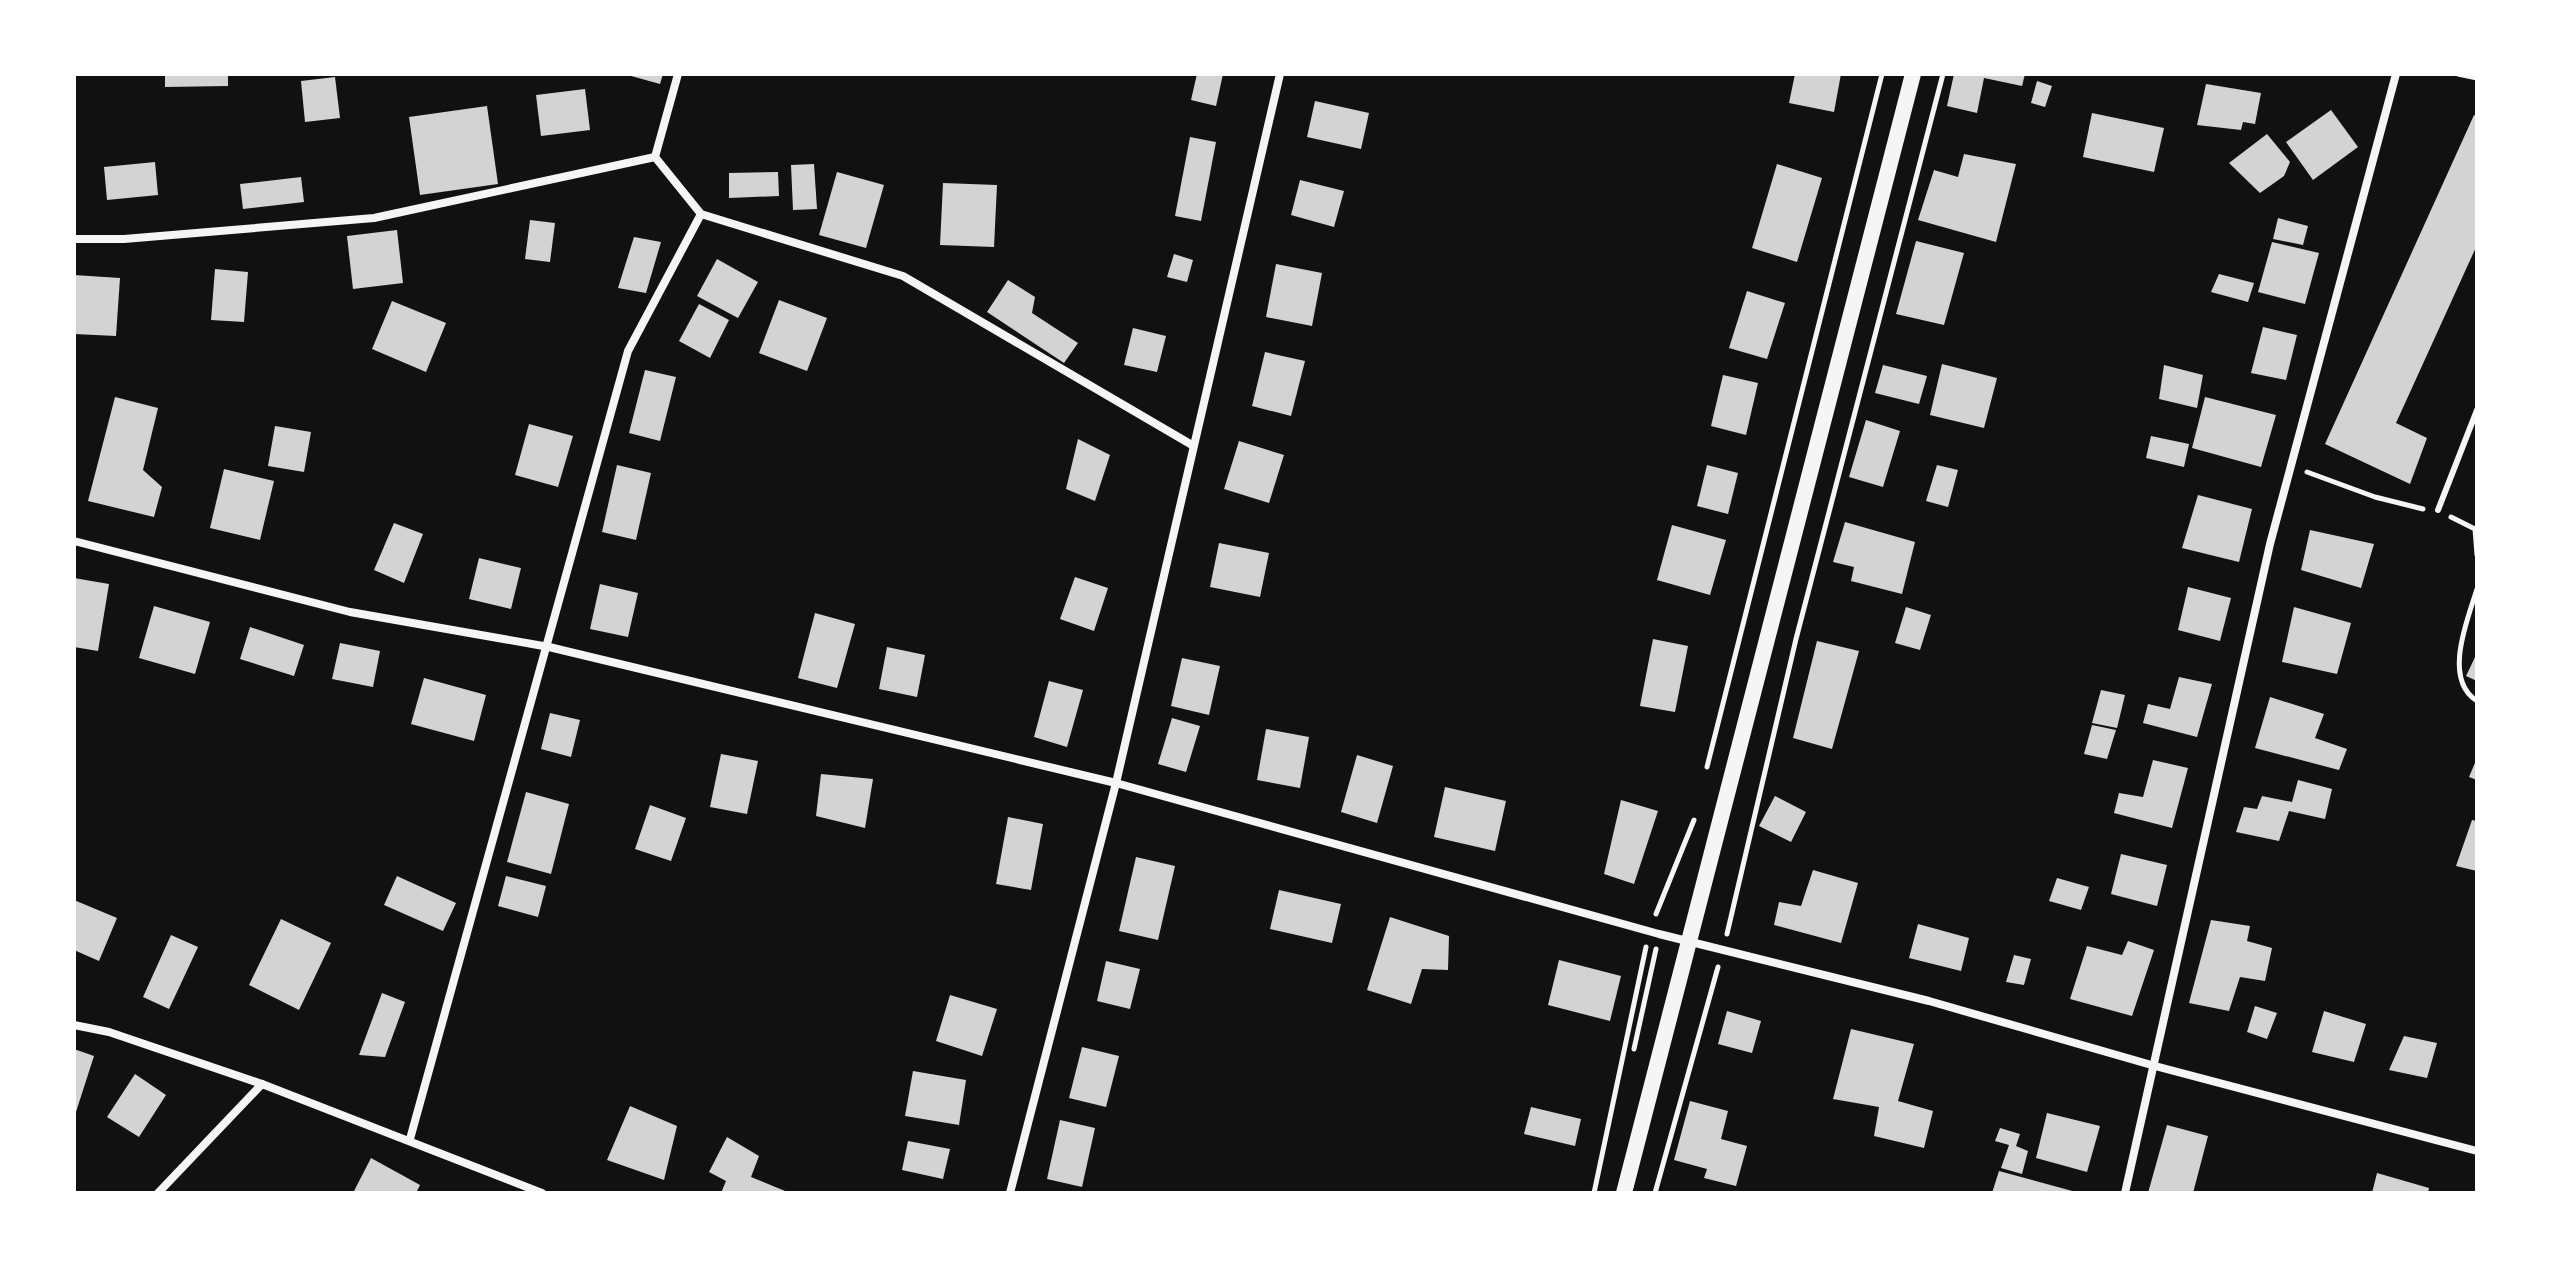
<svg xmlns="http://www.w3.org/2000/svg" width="2551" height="1267" font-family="Lora,serif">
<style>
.building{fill:#d3d3d3}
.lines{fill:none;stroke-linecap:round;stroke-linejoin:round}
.path{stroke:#f5f5f5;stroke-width:5}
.service{stroke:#f5f5f5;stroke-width:6}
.minor{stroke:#f5f5f5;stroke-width:8}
.secondary{stroke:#f5f5f5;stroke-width:16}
</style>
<rect width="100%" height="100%" fill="#111"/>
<!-- building -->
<g class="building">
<path d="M165,74H228V86L165,87Z"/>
<path d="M624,74H663L660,84Z"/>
<path d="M1197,74H1223L1216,106L1191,100Z"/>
<path d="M1795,74H1841L1834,112L1789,103Z"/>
<path d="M1954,74H2025L2022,86L1984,78L1977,113L1947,106Z"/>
<path d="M335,77L340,118L305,122L301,81Z"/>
<path d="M2037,81L2052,86L2045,107L2031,103Z"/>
<path d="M2206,84L2261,93L2255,124L2243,122L2241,130L2197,125Z"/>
<path d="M585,89L590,130L541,136L536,95Z"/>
<path d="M1315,101L1369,113L1361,149L1307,137Z"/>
<path d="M487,106L498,184L420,195L409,117Z"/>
<path d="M2331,110L2358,147L2313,180L2286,142Z"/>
<path d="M2092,113L2164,128L2154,172L2083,157Z"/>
<path d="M2474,115L2477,116V245L2396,423L2427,438L2410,484L2325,444Z"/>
<path d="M2267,134L2290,162L2284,176L2260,193L2229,163Z"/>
<path d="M1190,137L1216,142L1201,221L1175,216Z"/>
<path d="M1964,154L2016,164L1996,242L1918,220L1934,170L1958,177Z"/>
<path d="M155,162L158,195L107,200L104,167Z"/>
<path d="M814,164L817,209L793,210L791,165Z"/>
<path d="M1777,164L1822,178L1797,262L1752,248Z"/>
<path d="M778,172L779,196L729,198V173Z"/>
<path d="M837,172L884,185L866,248L819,235Z"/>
<path d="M301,177L304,202L243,209L240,184Z"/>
<path d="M1300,180L1344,191L1334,227L1291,215Z"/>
<path d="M943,183L997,185L994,247L940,245Z"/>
<path d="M2278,218L2308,226L2303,245L2273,239Z"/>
<path d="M530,220L555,223L550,262L525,259Z"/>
<path d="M397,230L403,283L353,289L347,236Z"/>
<path d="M634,237L661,242L646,293L618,288Z"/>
<path d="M1916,241L1964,253L1944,325L1896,314Z"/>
<path d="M2272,242L2319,253L2305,304L2258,292Z"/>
<path d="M1174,254L1193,260L1187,282L1167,277Z"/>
<path d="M717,259L758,282L738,318L697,296Z"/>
<path d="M1276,264L1322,273L1312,326L1266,317Z"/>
<path d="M215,269L248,272L244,322L211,320Z"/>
<path d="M2219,274L2254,283L2248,302L2211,292Z"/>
<path d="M74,275L120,278L116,336L74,334Z"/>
<path d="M1008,280L1035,297L1032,313L1078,343L1064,363L987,312Z"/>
<path d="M1747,291L1785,303L1767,359L1729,348Z"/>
<path d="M779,300L827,318L807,371L759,353Z"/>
<path d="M392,301L446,323L426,372L372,349Z"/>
<path d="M699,304L729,320L710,358L679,341Z"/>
<path d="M2263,327L2297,335L2286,380L2251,373Z"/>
<path d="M1133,328L1166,336L1157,372L1124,365Z"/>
<path d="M1265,352L1305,361L1291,416L1252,406Z"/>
<path d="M1942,364L1997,378L1984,428L1930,415Z"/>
<path d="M1883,365L1927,376L1919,404L1875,393Z"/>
<path d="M2164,365L2203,375L2197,408L2159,399Z"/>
<path d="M645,370L676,377L660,441L629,433Z"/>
<path d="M1723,375L1758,383L1746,435L1711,426Z"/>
<path d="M115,397L158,408L143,470L162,487L154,517L88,501Z"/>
<path d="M2205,397L2276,415L2261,467L2192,448Z"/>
<path d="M1866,420L1900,431L1883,487L1849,477Z"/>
<path d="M529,424L573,436L558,487L515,475Z"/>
<path d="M275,426L311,432L304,472L268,466Z"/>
<path d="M2151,436L2189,444L2184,467L2146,458Z"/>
<path d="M1078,439L1110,455L1095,501L1066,489Z"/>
<path d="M1239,441L1284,455L1269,503L1224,489Z"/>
<path d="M617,465L651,473L636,540L602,532Z"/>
<path d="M1707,465L1738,473L1728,514L1697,506Z"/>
<path d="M1937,465L1958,470L1948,507L1926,501Z"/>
<path d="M224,469L274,481L260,540L210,528Z"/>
<path d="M2198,495L2252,509L2239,562L2182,548Z"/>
<path d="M1845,522L1915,542L1902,594L1851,581L1854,567L1833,562Z"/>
<path d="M394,523L423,534L404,583L374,570Z"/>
<path d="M1672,525L1726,540L1710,595L1657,580Z"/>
<path d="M2310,530L2374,544L2361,588L2301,570Z"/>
<path d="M1219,543L1269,553L1260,597L1210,587Z"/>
<path d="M479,558L521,568L511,609L469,599Z"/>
<path d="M1075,577L1108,588L1094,631L1060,619Z"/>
<path d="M74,578L109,584L98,651L74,647Z"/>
<path d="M600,584L638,593L628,637L590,629Z"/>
<path d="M2188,587L2231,598L2220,641L2178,630Z"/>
<path d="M154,606L210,622L195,674L139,658Z"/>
<path d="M1906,607L1931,615L1920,650L1895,643Z"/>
<path d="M2294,607L2351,623L2337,674L2282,662Z"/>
<path d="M815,613L855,624L837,688L798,678Z"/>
<path d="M250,627L304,645L294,676L240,659Z"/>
<path d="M1653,639L1688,646L1675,712L1640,706Z"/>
<path d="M1817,641L1859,651L1832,749L1793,738Z"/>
<path d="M340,643L380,651L373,687L332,679Z"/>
<path d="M887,647L925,655L917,697L879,689Z"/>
<path d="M2477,653V681L2466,676Z"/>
<path d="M1182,658L1220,666L1209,715L1171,706Z"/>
<path d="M2179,677L2212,684L2197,737L2143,723L2148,704L2170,709Z"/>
<path d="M424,678L486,695L474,741L411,724Z"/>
<path d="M1049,681L1083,690L1067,747L1034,737Z"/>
<path d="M2101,690L2125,695L2117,728L2092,723Z"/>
<path d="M2270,697L2324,714L2315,738L2347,749L2339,770L2255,748Z"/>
<path d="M550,713L580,720L571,757L541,749Z"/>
<path d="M1172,718L1200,726L1186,772L1158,764Z"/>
<path d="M2092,725L2116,730L2107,759L2084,754Z"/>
<path d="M1266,729L1309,737L1300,788L1257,780Z"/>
<path d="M721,754L758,761L747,814L710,807Z"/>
<path d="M1357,755L1393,766L1377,823L1341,812Z"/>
<path d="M2477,758V780L2469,777Z"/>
<path d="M2153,760L2188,768L2172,828L2114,813L2119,793L2143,797Z"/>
<path d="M821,774L873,779L865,828L816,816Z"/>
<path d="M2298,780L2332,789L2325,819L2289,811L2279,841L2236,832L2244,807L2257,809L2262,796L2292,802Z"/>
<path d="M1445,787L1506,801L1495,851L1434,837Z"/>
<path d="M526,792L569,804L551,874L507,862Z"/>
<path d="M1775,796L1806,812L1791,842L1759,826Z"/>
<path d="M1621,800L1658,811L1634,884L1604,874Z"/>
<path d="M650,805L686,818L671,861L635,849Z"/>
<path d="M1008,817L1043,824L1031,890L996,884Z"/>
<path d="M2472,820L2477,821V871L2456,866Z"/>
<path d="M2121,854L2167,865L2157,906L2111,894Z"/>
<path d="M1136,857L1175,866L1158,940L1119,931Z"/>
<path d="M1813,870L1858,883L1841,943L1774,925L1779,902L1801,906Z"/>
<path d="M397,876L456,903L443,931L384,905Z"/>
<path d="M506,876L546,886L538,917L498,906Z"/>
<path d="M2057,878L2089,887L2081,910L2049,901Z"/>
<path d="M1279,890L1341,904L1332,943L1270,929Z"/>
<path d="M74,900L117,918L99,961L74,950Z"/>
<path d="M1390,917L1449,936L1448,970L1422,969L1411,1004L1367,990Z"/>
<path d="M281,919L331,943L299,1010L249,985Z"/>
<path d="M2211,920L2250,926L2247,941L2272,948L2265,981L2240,977L2229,1011L2189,1003Z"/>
<path d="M1918,924L1969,938L1961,971L1909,958Z"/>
<path d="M171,935L198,947L169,1009L143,997Z"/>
<path d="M2128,941L2154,950L2132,1016L2070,999L2087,946L2122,955Z"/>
<path d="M2014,955L2031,959L2024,985L2006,982Z"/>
<path d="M1559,960L1621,976L1610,1021L1548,1005Z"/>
<path d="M1106,961L1140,969L1130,1009L1097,1001Z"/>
<path d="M382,993L405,1002L385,1057L359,1055Z"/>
<path d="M950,995L997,1009L982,1056L936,1041Z"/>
<path d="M2255,1006L2277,1013L2267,1039L2247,1032Z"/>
<path d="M1727,1011L1761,1021L1752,1053L1718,1044Z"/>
<path d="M2324,1011L2366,1024L2354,1062L2312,1052Z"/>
<path d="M1851,1029L1914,1044L1898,1101L1933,1111L1924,1148L1874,1136L1879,1107L1833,1099Z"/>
<path d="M2404,1036L2437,1043L2427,1078L2389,1070Z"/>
<path d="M1082,1047L1119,1056L1106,1107L1069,1098Z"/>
<path d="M74,1049L94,1056L75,1115H74Z"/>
<path d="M913,1071L966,1080L959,1125L905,1116Z"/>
<path d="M135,1074L166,1095L139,1137L107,1117Z"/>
<path d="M1690,1101L1728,1111L1721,1139L1747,1146L1736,1186L1704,1178L1707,1169L1674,1160Z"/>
<path d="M630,1106L677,1126L664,1180L607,1160Z"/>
<path d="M1531,1107L1581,1119L1575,1146L1524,1134Z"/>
<path d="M2047,1113L2100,1126L2087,1172L2036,1158Z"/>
<path d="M1060,1120L1095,1128L1082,1187L1047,1179Z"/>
<path d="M2167,1125L2208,1136L2193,1193H2148Z"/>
<path d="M2000,1128L2020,1134L2016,1146L2028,1151L2022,1174L2001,1168L2009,1145L1995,1141Z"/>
<path d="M727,1137L759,1156L751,1177L790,1193H721L726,1181L709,1172Z"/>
<path d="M908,1141L950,1149L943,1179L902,1170Z"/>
<path d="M371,1158L420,1185L416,1193H353Z"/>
<path d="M1999,1171L2076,1192V1193H1992Z"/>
<path d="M2377,1173L2429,1188L2428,1193H2372Z"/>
</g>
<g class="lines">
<!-- path -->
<g class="path">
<path d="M2458,74L2477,78"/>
<path d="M2307,472L2375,497L2423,509"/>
<path d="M2451,517L2475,529L2477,555"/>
<path d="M2477,589C2468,619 2442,679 2477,701"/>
<path d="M1707,767L1882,74"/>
<path d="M1656,914L1694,820"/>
<path d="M1727,934L1796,639L1943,74"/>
<path d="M1634,1049L1656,949"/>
<path d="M1594,1193L1646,947"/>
<path d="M1655,1193L1718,967"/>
</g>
<!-- service -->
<path class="service" d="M2438,510L2477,410"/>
<!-- minor -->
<g class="minor">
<path d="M701,214L903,276L1192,445"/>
<path d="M74,239H124L374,218L655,157"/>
<path d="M74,541L350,612L549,647L1116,783L1659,934L1929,1001L2155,1066L2477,1151"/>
<path d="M74,1025L109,1032L262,1084L542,1193"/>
<path d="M410,1139L628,351L701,214L655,157L678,74"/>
<path d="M158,1193L262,1084"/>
<path d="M1010,1193L1116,783L1280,74"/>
<path d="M2125,1193L2270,544L2396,74"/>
</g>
<!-- secondary -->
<path class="secondary" d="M1624,1193L1913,74"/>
</g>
<!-- border -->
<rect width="2551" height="1267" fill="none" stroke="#ffffff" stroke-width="152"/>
</svg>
